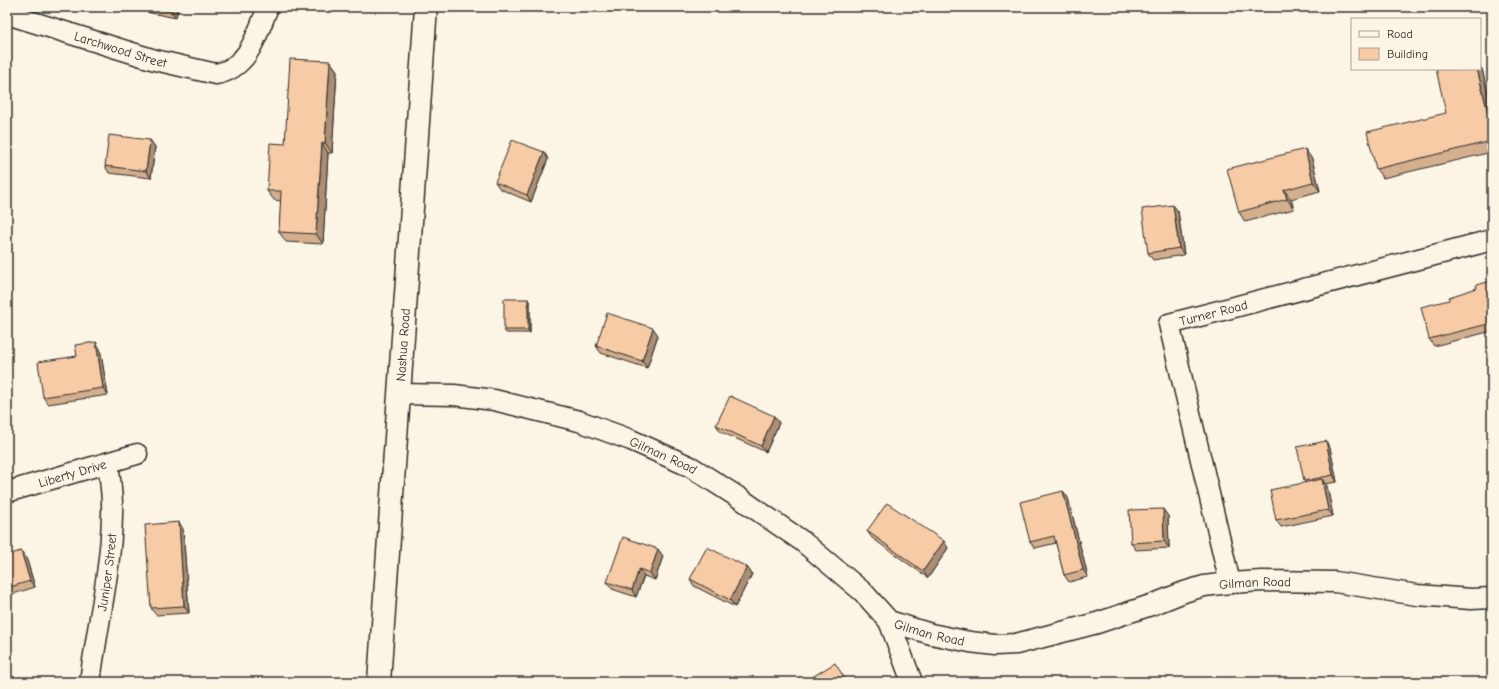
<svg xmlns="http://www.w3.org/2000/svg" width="1499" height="689" font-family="'Comic Neue',sans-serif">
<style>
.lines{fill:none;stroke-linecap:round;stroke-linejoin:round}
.minor-casing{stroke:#2b2b2b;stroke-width:23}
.secondary-casing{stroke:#2b2b2b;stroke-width:25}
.minor{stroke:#fcf5e5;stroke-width:20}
.secondary{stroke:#fcf5e5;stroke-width:22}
.wall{fill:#d4af8e;stroke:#2b2b2b}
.shaded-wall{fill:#ac8e74;stroke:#2b2b2b}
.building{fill:#f6cba5;stroke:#2b2b2b}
.labels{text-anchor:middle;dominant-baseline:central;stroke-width:3;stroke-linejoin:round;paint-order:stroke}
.street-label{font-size:13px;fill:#2b2b2b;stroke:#fcf5e5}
</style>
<rect width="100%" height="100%" fill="#fcf5e5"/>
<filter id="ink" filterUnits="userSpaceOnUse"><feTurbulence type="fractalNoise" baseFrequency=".025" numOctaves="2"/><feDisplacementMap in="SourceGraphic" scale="8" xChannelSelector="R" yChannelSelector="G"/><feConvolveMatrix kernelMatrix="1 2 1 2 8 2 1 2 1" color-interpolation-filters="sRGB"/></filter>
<g filter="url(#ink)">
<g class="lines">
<defs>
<g id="minor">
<path id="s1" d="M7,14L155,60L216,74C249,68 257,34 268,7"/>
<path id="s2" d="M399,394L454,395L494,400L579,421L631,440L691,467L741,499L802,541L863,592L889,621L931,634L970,642L995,645L1016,644L1097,623L1154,604L1184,592L1204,586L1230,583L1262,581L1335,582L1417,595L1471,599L1492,598"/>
<path id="s3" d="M7,492L137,454"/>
<path id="s4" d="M1230,583L1169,324L1492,240"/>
<path d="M889,621L912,682"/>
<path id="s5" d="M90,682C97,626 111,571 112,515C113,497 110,480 108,463"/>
</g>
<g id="secondary">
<path id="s6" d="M379,682L426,7"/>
</g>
</defs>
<!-- minor casing -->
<use href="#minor" class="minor-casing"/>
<!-- secondary casing -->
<use href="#secondary" class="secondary-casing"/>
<!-- minor -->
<use href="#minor" class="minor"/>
<!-- secondary -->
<use href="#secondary" class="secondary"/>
</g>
<!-- wall -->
<g class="wall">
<path d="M137,7H178L176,18L146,12L143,8Z"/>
<path d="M330,61L337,71L332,153H328L323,244L286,242L279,232L281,201L274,200L267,191L285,144Z"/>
<path d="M1482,69L1492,111V152L1383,178L1376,169L1446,113Z"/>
<path d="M150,140L155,147L151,178L109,173L105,166Z"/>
<path d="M544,152L548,159L531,202L500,189L495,182Z"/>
<path d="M1312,159L1320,191L1291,199L1294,209L1245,222L1239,212Z"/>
<path d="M1178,211L1184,255L1153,260L1148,253Z"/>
<path d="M1492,281V331L1434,346L1429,339L1449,300L1477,288Z"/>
<path d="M528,299L530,302V333H506L504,330Z"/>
<path d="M658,335L647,368L601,353L596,346Z"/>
<path d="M96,342L100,349L108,395L48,404L43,397L77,356Z"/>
<path d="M774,416L779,423L766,452L721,432L716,425Z"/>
<path d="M1330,448L1337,482L1325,484L1327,486L1333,516L1281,527L1276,520L1306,483L1304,481Z"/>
<path d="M1063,491L1068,498L1088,577L1069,582L1064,575L1056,543L1035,548L1030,542Z"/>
<path d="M1168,516L1169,548L1136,550L1131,543Z"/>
<path d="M183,529L189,613L156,615L151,608Z"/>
<path d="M867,531L948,548L928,578L872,538Z"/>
<path d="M7,555L26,557L35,587L7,596Z"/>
<path d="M663,556L655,580L644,576L636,597L612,589L607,582Z"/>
<path d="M747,567L752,574L735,607L694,586L690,579Z"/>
</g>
<!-- shaded-wall -->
<g class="shaded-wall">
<path d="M172,7H178L176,18L171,11Z"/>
<path d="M330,61L337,71L332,153L325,143Z"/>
<path d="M1480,67L1482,69L1492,111V129L1477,69H1480Z"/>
<path d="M150,140L155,147L151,178L146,171Z"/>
<path d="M322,143L328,153L323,244L316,234Z"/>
<path d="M1305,149L1312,159L1320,191L1313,182Z"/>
<path d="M544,152L548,159L531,202L527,195Z"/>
<path d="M1284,190L1291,199L1294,209L1287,199Z"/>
<path d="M1173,205L1178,211L1184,255L1179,248Z"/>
<path d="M528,299L530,302V333L528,330Z"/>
<path d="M653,328L658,335L647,368L642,361Z"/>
<path d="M96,342L100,349L108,395L103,388Z"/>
<path d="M774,416L779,423L766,452L761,446Z"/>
<path d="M1326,441L1330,448L1337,482L1333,475Z"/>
<path d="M1322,479L1327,486L1333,516L1328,510Z"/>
<path d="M1063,491L1068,498L1088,577L1083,570Z"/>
<path d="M1163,509L1168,516L1169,548L1164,541Z"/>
<path d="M179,522L183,529L189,613L184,606Z"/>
<path d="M944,541L948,548L928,578L923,571Z"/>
<path d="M658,549L663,556L655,580L650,573Z"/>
<path d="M21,551L26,557L35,587L30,581Z"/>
<path d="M747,567L752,574L735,607L730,600Z"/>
<path d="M639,569L644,576L636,597L632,590Z"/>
</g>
<!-- building -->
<g class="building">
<path d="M148,7H172L171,11Z"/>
<path d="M290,59L330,61L325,143H322L316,234L279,232L281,191H267L270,143L285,144Z"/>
<path d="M1436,69H1477L1492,129V141L1376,169L1367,132L1446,113Z"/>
<path d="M109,135L150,140L146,171L105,166Z"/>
<path d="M512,140L544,152L527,195L495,182Z"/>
<path d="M1305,149L1313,182L1284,190L1287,199L1239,212L1227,169Z"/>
<path d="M1173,205L1179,248L1148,253L1142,209Z"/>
<path d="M1492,281V323L1429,339L1421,307L1449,300V297L1477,288L1476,285Z"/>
<rect x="504" y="299" width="24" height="31"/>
<path d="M607,313L653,328L642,361L596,346Z"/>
<path d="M96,342L103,388L43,397L38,362L77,356L75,345Z"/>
<path d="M730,396L774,416L761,446L716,425Z"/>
<path d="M1326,441L1333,475L1304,481L1297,447Z"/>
<path d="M1322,479L1328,510L1276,520L1270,490Z"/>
<path d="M1063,491L1083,570L1064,575L1054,536L1030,542L1020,502Z"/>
<path d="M887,503L944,541L923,571L867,531Z"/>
<path d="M1163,509L1164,541L1131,543L1129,510Z"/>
<path d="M179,522L184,606L151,608L145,525Z"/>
<path d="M623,537L658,549L650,573L639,569L632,590L607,582Z"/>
<path d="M707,547L747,567L730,600L690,579Z"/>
<path d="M21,551L30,581L7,588V555Z"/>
<path d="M835,663L847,682H804Z"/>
</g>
</g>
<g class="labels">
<!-- street labels -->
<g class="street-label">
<text stroke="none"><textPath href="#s1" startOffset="119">Larchwood Street</textPath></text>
<text stroke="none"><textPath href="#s4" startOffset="312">Turner Road</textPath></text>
<text stroke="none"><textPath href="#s6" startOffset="338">Nashua Road</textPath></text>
<text stroke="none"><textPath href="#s2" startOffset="274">Gilman Road</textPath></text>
<text stroke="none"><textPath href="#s3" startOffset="68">Liberty Drive</textPath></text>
<text stroke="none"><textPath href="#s5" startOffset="111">Juniper Street</textPath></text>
<text stroke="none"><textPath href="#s2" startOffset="934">Gilman Road</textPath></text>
<text stroke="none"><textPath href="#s2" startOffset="598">Gilman Road</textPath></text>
</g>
</g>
<!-- margin -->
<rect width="1499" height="689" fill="none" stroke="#fcf5e5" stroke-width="24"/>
<rect x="12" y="12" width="1475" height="665" fill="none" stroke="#2b2b2b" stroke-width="1.5" filter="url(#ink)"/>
<!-- legend -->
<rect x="1351" y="18" width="130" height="52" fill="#fcf5e5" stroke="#a8a49b"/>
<rect x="1359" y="31" width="20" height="6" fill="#fcf5e5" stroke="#a8a49b"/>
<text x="1387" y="38" font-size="12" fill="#2b2b2b">Road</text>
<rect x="1359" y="48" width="20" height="12" fill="#f6cba5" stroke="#a8a49b"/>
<text x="1387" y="58" font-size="12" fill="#2b2b2b">Building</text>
</svg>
